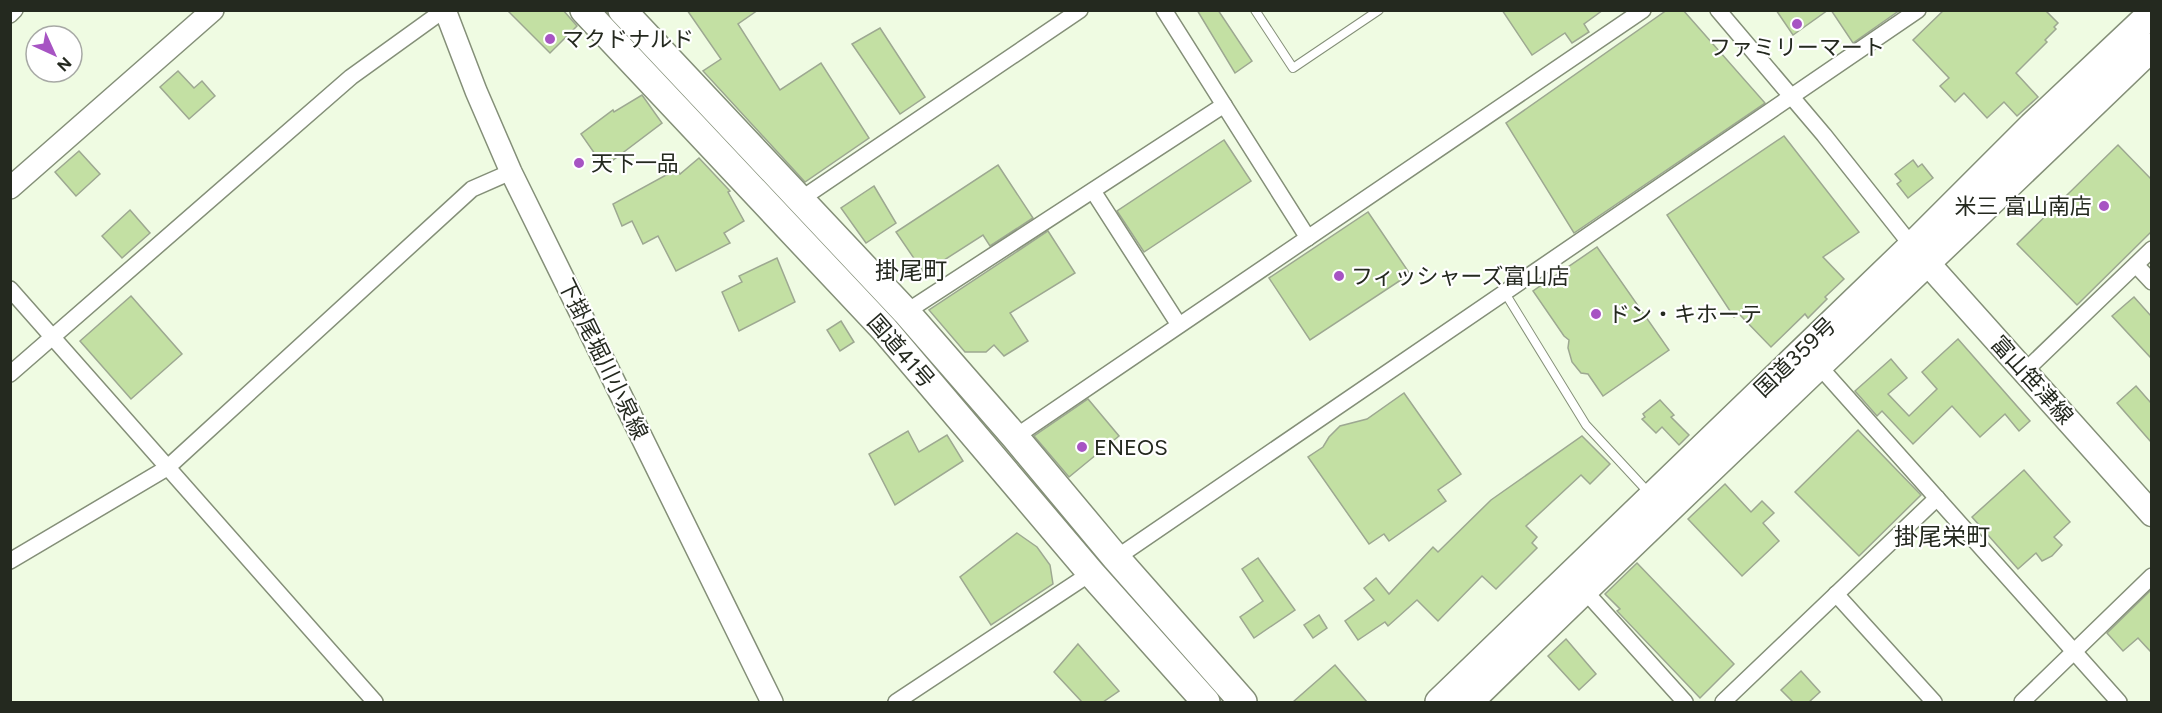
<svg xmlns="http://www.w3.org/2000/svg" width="2162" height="713" font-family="Figtree,'Noto Sans JP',sans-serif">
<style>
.building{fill:#c3e0a3;stroke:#9da891;stroke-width:1.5}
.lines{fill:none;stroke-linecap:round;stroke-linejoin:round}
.lane-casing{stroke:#848f78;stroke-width:10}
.street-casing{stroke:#848f78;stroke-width:18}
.secondary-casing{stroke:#848f78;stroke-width:24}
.primary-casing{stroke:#848f78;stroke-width:27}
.highway-casing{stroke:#848f78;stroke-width:30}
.lane{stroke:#fff;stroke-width:8}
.street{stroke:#fff;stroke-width:15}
.secondary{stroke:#fff;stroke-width:21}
.primary{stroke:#fff;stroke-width:24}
.highway{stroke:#fff;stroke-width:27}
.poi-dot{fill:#a754c3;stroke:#fff;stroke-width:2}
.labels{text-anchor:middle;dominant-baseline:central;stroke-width:4.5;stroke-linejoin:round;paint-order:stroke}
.poi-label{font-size:22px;fill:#24291f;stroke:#fff;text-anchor:start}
.street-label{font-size:22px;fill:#24291f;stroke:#fff}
.neighbourhood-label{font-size:24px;fill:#24291f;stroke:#fff}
</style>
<rect width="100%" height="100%" fill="#effbe2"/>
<!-- building -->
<g class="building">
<path d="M507,10H563L577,26L550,53Z"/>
<path d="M687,10H758L738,24L780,90L821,63L869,138L805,182L703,71L721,59Z"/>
<path d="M1197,10H1218L1252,61L1235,73Z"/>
<path d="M1502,10H1603L1584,24L1589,32L1572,43L1565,33L1532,55Z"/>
<path d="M1667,10H1683L1765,103L1574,233L1506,123Z"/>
<path d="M1776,10H1828L1793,35Z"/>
<path d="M1831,10H1900L1853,43Z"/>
<path d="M1944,10H2045L2058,23L2054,27L2056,29L2045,40L2047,42L2016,73L2038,97L2017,116L2004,102L1987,118L1964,93L1955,102L1940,86L1949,78L1913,40Z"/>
<path d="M880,28L925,97L900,114L852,44Z"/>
<path d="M178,71L194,88L202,81L215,96L189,119L160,87Z"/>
<path d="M642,95L662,123L604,167L581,134L613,110L614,112Z"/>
<path d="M1784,136L1859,232L1823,257L1844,279L1825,297L1827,299L1808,318L1805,314L1771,347L1739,314L1734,317L1667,215Z"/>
<path d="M1224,140L1251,181L1144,252L1117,211Z"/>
<path d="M2118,145L2151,179V232L2077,305L2017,244Z"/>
<path d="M79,151L100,174L76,196L55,172Z"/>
<path d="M699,158L730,191L728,192L744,221L724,233L730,243L676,271L658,236L643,244L632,221L622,226L613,204L677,169L680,174Z"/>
<path d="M1913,160L1918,167L1922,164L1933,178L1908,198L1897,184L1901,181L1895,174Z"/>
<path d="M998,165L1033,218L990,246L983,235L924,273L896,232Z"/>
<path d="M874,186L896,223L866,243L841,208Z"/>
<path d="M130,210L150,233L122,258L102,236Z"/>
<path d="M1368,212L1410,274L1310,340L1269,278Z"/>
<path d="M1048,231L1075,273L1010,313L1028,341L1004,356L994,345L986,352H965L929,310Z"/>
<path d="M1597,247L1669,350L1603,396L1588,374L1581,373L1572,362L1568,348L1569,340L1564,336L1533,291Z"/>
<path d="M777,258L795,302L739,331L722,292L742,282L739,276Z"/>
<path d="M131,296L182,354L131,399L80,341Z"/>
<path d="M2134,297L2151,316V358L2112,316Z"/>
<path d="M841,321L854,342L840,351L827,330Z"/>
<path d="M1958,339L2030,421L2019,431L2005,414L1980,437L1952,406L1913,444L1882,411L1877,416L1855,391L1891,359L1907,378L1888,394L1909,416L1937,389L1922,372Z"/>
<path d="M2136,386L2151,403V442L2117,403Z"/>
<path d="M1404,393L1461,474L1438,490L1446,501L1389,541L1384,534L1369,544L1308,457L1323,447L1329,437L1340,426L1367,419Z"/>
<path d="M1088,399L1119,436L1069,477L1034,436Z"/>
<path d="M1660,400L1674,415L1671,417L1689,435L1679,445L1662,427L1656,433L1642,419L1645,417L1643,414Z"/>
<path d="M1858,430L1921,495L1859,556L1795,492Z"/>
<path d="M908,431L919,452L947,435L963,461L895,505L869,454Z"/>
<path d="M1582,436L1610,464L1590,484L1581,475L1526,526L1537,537L1532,543L1537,548L1496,589L1482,576L1438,621L1417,600L1388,626L1385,622L1358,640L1345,621L1374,600L1364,588L1376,578L1389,594L1433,547L1438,552L1491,500Z"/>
<path d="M2024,470L2070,522L2054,537L2062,545L2052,556L2042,561L2036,553L2018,569L1972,517Z"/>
<path d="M1725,484L1751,512L1762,501L1774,513L1763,523L1779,541L1742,576L1688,519Z"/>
<path d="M1017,533L1037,547L1050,565L1053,584L991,625L960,577Z"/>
<path d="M1258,558L1295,610L1254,638L1240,617L1263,601L1242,569Z"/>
<path d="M1637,563L1734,664L1700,698L1617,611L1620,609L1605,594Z"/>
<path d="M2151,590V652L2138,638L2123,651L2107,633Z"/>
<path d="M1319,615L1327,628L1313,638L1304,625Z"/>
<path d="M1566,639L1596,674L1579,690L1548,656Z"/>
<path d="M1078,644L1119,691L1103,702H1082L1054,672Z"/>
<path d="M1335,665L1367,702H1293Z"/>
<path d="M1801,671L1820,692L1809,702H1793L1781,690Z"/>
</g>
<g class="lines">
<defs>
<g id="lane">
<path d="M1255,10L1293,68L1379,10"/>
<path d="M1505,293L1586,425L1649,493"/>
</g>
<g id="street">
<path d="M1164,10L1308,238"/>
<path d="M1718,10L1824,135L1912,246"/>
<path d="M10,15L15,10"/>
<path d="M1093,191L1179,325"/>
<path d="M801,199L1080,10"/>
<path d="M2136,265L2152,282"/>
<path d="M10,289L375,702"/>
<path d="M906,312L1224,105"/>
<path d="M1819,366L2119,702"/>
<path d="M2024,372L2152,249"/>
<path d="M10,374L351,77L444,10"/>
<path d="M1015,437L1643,10"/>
<path d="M1116,558L1918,10"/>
<path d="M10,561L167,468L472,189L511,172"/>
<path d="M1584,590L1685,702"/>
<path d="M1836,594L1934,702"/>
<path d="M896,702L1091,573"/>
<path d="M1723,702L1937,498"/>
<path d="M2022,702L2152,576"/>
</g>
<g id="secondary">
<path d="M445,10L476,91L511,172L772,702"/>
<path d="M10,188L213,10"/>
</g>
<path id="primary" d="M1914,248L2152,514"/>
<g id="highway">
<path d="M584,10L884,329L1091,573L1206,702"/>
<path d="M622,10L906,312L1015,437L1116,558L1243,702"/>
<path d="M1439,702L1912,246L2032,126L2152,13"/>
<path d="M1469,702C1694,482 1925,266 2152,47"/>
</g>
</defs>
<!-- lane casing -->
<use href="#lane" class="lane-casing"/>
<!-- street casing -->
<use href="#street" class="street-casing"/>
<!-- secondary casing -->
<use href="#secondary" class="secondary-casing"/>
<!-- primary casing -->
<use href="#primary" class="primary-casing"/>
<!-- highway casing -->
<use href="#highway" class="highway-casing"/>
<!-- lane -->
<use href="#lane" class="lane"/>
<!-- street -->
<use href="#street" class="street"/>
<!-- secondary -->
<use href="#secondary" class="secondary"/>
<!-- primary -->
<use href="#primary" class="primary"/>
<!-- highway -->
<use href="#highway" class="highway"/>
</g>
<!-- markers -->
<g class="poi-dot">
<circle cx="1797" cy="24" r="6"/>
<circle cx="550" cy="39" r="6"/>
<circle cx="579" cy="163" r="6"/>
<circle cx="2104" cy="206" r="6"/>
<circle cx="1339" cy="276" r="6"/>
<circle cx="1596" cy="314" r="6"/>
<circle cx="1082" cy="447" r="6"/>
</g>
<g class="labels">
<!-- poi labels -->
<g class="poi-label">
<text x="562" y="39">マクドナルド</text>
<text x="1797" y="47" text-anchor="middle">ファミリーマート</text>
<text x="591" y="163">天下一品</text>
<text x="2092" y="206" text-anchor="end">米三 富山南店</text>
<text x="1351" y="276">フィッシャーズ富山店</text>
<text x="1608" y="314">ドン・キホーテ</text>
<text x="1094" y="447">ENEOS</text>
</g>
<!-- street labels -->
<g class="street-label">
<text transform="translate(901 351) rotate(49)">国道41号</text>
<text transform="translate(1795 357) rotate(-44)">国道359号</text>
<text transform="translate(603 359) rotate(64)">下掛尾堀川小泉線</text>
<text transform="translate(2032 380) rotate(48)">富山笹津線</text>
</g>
<!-- neighbourhood labels -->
<g class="neighbourhood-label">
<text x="911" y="270">掛尾町</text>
<text x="1942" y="536">掛尾栄町</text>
</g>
</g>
<!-- border -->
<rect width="2162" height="713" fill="none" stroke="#24291f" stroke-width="24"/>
<!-- north arrow -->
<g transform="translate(54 54) rotate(135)"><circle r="28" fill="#ffffff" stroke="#a7a9a5" stroke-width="1.5"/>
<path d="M0-4.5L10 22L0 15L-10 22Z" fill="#a754c3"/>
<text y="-9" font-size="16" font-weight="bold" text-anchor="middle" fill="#24291f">N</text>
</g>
</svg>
